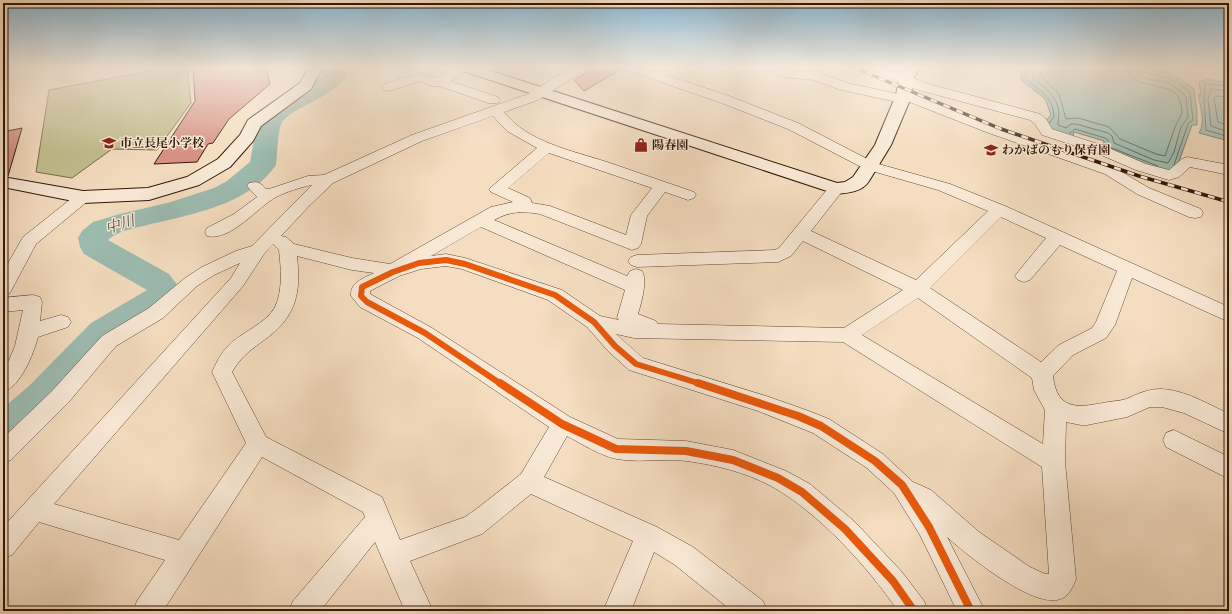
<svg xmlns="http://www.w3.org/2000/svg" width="1232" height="614" font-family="'IM FELL DW Pica','Noto Serif JP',serif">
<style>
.green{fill:#c1bf8e;stroke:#7a6b4c}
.water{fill:#9cbcb1;stroke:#727a6e}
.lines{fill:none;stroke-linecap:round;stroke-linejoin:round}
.shore{stroke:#676a5d;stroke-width:1}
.river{fill:#9cbcb1;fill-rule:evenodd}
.building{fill:#d69185;stroke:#321709}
.street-casing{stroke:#624837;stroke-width:1}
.secondary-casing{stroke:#321709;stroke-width:2}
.street{fill:#f8e9d6;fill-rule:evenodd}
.secondary{fill:#f8e9d6;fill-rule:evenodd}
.rail-casing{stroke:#321709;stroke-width:3.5}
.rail{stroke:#f8e9d6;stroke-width:2.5;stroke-dasharray:7;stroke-linecap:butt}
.cycleway-far1-casing{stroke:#f8e9d6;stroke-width:8}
.cycleway-casing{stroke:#f8e9d6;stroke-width:10}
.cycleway-far1{stroke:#e8590c;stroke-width:6}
.cycleway{stroke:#e8590c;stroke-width:8}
.labels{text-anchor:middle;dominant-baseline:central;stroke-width:3;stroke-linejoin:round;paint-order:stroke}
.far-poi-label{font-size:12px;font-weight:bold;fill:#321709;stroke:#f8e9d6;text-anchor:start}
.water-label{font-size:15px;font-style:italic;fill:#575144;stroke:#f8e9d6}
</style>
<rect width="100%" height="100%" fill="#f4ddc0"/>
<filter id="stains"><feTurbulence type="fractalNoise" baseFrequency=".005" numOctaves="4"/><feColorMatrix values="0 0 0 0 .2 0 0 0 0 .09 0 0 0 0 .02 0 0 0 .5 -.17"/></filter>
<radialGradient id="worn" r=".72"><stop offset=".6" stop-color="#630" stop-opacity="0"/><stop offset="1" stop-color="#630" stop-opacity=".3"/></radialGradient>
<!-- green -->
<path class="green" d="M171,67H187L191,103L157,150L112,149L72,178L36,172L49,90Z"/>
<!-- water -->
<g class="water">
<path d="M1027,67H1132L1167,72L1180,79L1194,89L1197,111V125H1192L1177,167L1174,170L1163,172L1103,148L1104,141L1074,132L1072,139L1054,133L1044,122L1051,115L1046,101L1043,97L1021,80V74Z"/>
<path d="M1208,79L1229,83V141L1199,133C1206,122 1200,106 1198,94H1201L1199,82Z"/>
</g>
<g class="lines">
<!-- shore -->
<g class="shore">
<path d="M1030,67L1025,78C1038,90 1054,97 1054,117L1049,123"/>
<path d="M1035,67L1032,77C1044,87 1057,95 1059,112C1059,116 1058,121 1058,125L1066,128L1071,124H1076L1108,133L1112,136L1114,143L1154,160L1168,163L1174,152L1181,127L1188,117L1186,96L1170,83L1148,79L1139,75L1135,67"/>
<path d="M1041,67L1040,76L1059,94L1066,119L1078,118L1109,127L1120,139L1156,154L1165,156L1175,127L1182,113L1181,104L1178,96L1171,90L1137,81L1131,76L1129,67"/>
<path d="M1140,67L1143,73C1165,77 1172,77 1190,92L1193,120L1188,124L1174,165"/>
<path d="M1229,86L1205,84L1204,99L1206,130L1229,137"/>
<path d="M1229,91L1211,89L1208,99L1211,126L1229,132"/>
<path d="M1229,97L1217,96L1214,99L1218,122L1229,126"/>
<path d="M1069,134L1075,129L1105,138L1108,140L1109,147L1158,166"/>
</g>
<!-- river -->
<path class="river" d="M322,67H345L343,70L346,77C332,98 289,108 281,124C278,132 277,156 276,165C249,204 195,214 151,224C137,228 119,230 108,240L169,274L181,290L170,306L115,341L55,408L17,443L3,447V408L29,386L91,323L147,290L84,254L80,247L78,238L82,231L93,222L120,214L171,202L214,188L227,181L250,162L257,123C261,117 267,109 274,104C288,93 307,88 323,75L321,69Z"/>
</g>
<!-- building -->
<g class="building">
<path d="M193,67H266L270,84L229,119L213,143L208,144L197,162L154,164L195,101Z"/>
<path d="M596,67H623V68L584,91L574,80Z"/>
<path d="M22,128L8,176H3V132Z"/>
</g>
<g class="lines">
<defs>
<g id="street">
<path d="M456,67H471L469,70L450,81L498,97L500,100L498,103H488L440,86H432L420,81L389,91L384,90L382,87L384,84L420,73L436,78Z"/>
<path d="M572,67H587L585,70L538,100L504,112C527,142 573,151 607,162C636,172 665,182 694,192L696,195L694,198L688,200L665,192L647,216L641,244L638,248L632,250L540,214C523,211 510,211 494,220L627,276L630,271L636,269L642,271C648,280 641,304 638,314L656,321L658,324L844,328L903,290L803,241L791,256L778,262L637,267L631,265L628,261L631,257L637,255L775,250L779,248L830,186L836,184L842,186L844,189L811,231L916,280L988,211L938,190L865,169L788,129L719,102L626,70L624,67H642L729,96L798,123L875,163L950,184L1005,206L1229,307V322L1132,278L1115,325L1106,338L1073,355L1053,376C1057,413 1081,407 1108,402C1114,401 1120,401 1126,399C1138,394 1147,389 1161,389C1185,390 1208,404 1229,414V434L1184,413L1162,407H1150L1127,417L1087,425H1081L1066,422L1065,462L1076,579C1072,589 1068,598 1057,600C1029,605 967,555 947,537L985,611H957L920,535L894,493L867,468L813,433L758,411L629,370L608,351L587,327L548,300L462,269L446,266L421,269L399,276L370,291V294L432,328L570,417L618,439L686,441L733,450L786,471L810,484L854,521L902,572L924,601L928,611H898C868,567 818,512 771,486C745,472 715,465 687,461C664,458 639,463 617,459C603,457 580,443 567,436L544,477L657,527L693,547L763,601L767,611H732L675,565L654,552L631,611H603L633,541L531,494L482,534L410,561L433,611H405L375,542L320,611H289L293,601L365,517L363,512L262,457L163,611H133L137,601L165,560L39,522L12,555L3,558V527L231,278L240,263L214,275L197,286L163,318L116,346L68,403L11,460L3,463V438L52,391L102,336L149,308L185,278L202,267L236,251L252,246L312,185C301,187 286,192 276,197C258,207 230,242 207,236L205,232L207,228L234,214L257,197L247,186L249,183C258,181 261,183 266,189H269L308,176L324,175L412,135L528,94ZM493,116L507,131L537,148L489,189L491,192L513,202L491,207L390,264L352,258L294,244L286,237L281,236L309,206L333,183L422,141ZM549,153L652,188L631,215L626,235L550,206L532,203L530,198L508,188ZM1001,217L1046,238L1018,272L1015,276L1018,280L1024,282L1030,280L1060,245L1117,271L1096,322L1092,328L1059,345L1041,362L930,288ZM481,227L625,290L617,318L619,320L600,316L562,290L465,258L446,254L431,256ZM273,244L279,250C281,268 283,290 275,307C265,325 241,332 228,346C221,353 216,363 212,372L246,443L179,540L54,504L243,286L264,254ZM297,256L352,270L374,273C364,278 350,282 351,296L360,307L418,338L549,427L521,474L479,507L465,517L400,540L382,497L266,437L232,372C242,355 252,349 267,338C297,315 301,292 297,256ZM918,298L1032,378L1034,390L1045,410L1043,444L862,335ZM616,334L634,338L843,342L1042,467L1049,574H1045L1030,567L979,532L931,490L913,482L883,454L829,419L806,410L766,396L643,358Z"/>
<path d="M767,67H783L791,70L816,72L847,83L898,94L904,91L909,92L996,126L1115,168L1149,188L1201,209L1203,213L1201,217L1195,218L1189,217L1137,194L1105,174L986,132L907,101L901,103L838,89L814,80L784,77L769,70Z"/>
<path d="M871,67H887L925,83L1040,114L1046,119L1052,129L1104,146L1146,164L1169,170L1182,159L1187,157L1229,165V175L1190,167L1179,177L1169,180L1136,170L1094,152L1042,135L1035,124L1030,120L915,89L873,70Z"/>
<path d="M83,192L89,194L91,197L89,200L36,244L10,293L3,294V272L23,237L77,194Z"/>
<path d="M33,295L40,297L42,302L40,321L61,315L68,317L71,322L68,327L38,337C33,355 21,386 3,392V369L9,360L15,346L23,310L3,312V298Z"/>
<path d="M1174,430L1229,457V479L1166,447L1163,440L1166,433Z"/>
</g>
<g id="secondary">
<path d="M309,67H323L311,89L261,126L253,141L230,167L199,185L149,200L83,203L3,187V177L83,191L148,188L187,177L218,159L240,135L248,120L300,83Z"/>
<path d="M458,67H479L837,183L845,182L853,177L875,145L896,95L899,80L905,67H919L913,80L912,95L891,145L869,181C862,192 848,193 836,194L460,70Z"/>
</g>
</defs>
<!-- street casing -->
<use href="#street" class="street-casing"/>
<!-- secondary casing -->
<use href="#secondary" class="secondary-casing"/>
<!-- street -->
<use href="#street" class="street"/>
<!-- secondary -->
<use href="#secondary" class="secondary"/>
<defs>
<path id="rail" d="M853,67L1001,129L1139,176L1229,202"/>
</defs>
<!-- rail casing -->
<use href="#rail" class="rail-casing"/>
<!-- rail -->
<use href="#rail" class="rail"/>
<defs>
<path id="cycleway-far1" d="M501,384L425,333L367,302L361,296L362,287L393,272L419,263L446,260L465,264L555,295L594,322L615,346L636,364L701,384"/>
<g id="cycleway">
<path d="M500,383L562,424L616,449L686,451L733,460L778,478L802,492L845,529L893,581L914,611"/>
<path d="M698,383L798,416L821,426L875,461L902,485L929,527L971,611"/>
</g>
</defs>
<!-- cycleway-far1 casing -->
<use href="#cycleway-far1" class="cycleway-far1-casing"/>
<!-- cycleway casing -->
<use href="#cycleway" class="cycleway-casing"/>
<!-- cycleway-far1 -->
<use href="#cycleway-far1" class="cycleway-far1"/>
<!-- cycleway -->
<use href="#cycleway" class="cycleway"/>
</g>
<!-- sky -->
<linearGradient id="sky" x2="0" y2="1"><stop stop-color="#89b7d2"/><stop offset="0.44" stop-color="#faf0e3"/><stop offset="1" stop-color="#faf0e3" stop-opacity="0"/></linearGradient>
<rect width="1232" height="153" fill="url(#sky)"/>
<!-- icons -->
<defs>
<symbol id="school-bare" viewBox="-9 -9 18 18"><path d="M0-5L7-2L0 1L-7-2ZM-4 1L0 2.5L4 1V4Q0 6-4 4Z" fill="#8f2418" stroke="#f8e9d6" stroke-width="2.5" paint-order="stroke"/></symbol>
<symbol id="shop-bare" viewBox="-9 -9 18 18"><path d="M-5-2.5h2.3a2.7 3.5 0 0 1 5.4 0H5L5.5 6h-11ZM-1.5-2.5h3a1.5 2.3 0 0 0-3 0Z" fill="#8f2418" stroke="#f8e9d6" stroke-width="2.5" paint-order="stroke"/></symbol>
</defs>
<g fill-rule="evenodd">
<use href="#school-bare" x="99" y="133" width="20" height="20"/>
<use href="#shop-bare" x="631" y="135" width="20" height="20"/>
<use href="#school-bare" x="981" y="140" width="20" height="20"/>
</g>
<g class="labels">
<!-- far-poi labels -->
<g class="far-poi-label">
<text x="120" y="143">市立長尾小学校</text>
<text x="652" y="145">陽春園</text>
<text x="1002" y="150">わかばのもり保育園</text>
</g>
<!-- water labels -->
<g class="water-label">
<text transform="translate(120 225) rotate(-17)">中川</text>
</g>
</g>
<!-- margin -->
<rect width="1232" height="614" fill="none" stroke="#f4ddc0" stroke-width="16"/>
<rect x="4" y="4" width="1224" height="606" fill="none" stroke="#321709" stroke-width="2"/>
<rect x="8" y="8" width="1216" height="598" fill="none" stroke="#321709"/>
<rect width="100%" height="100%" filter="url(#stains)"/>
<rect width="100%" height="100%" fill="url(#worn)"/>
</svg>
